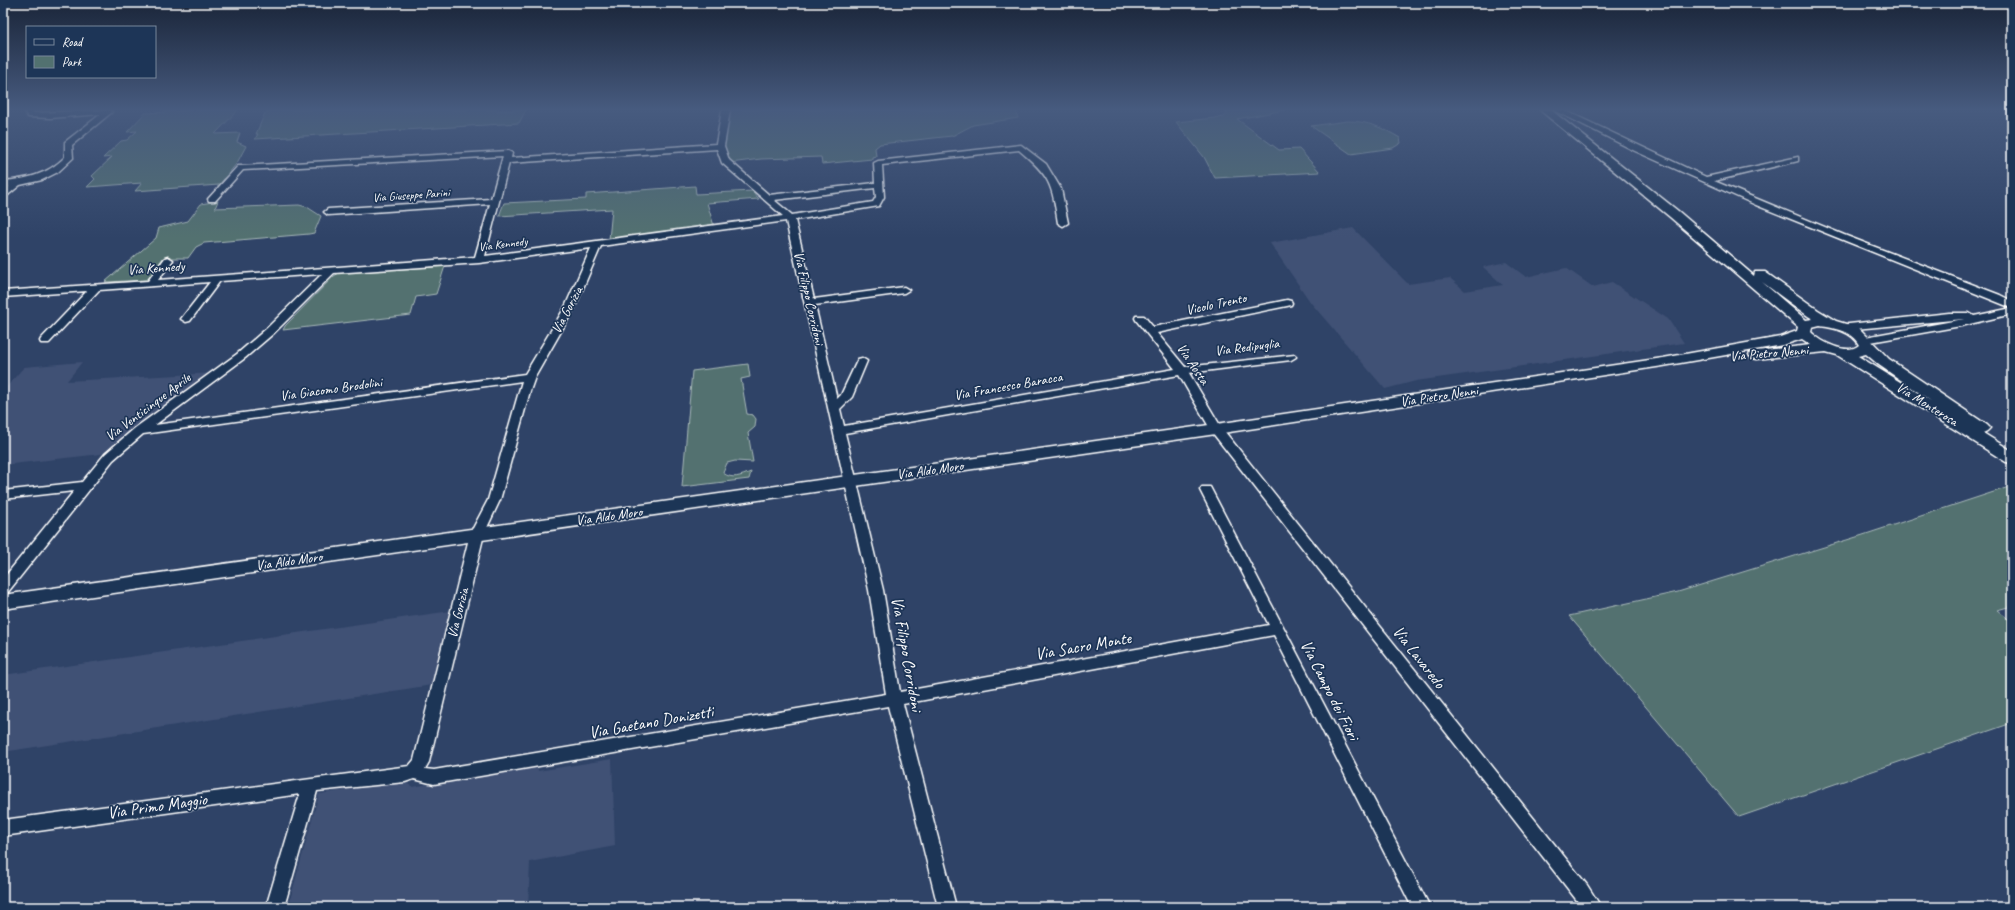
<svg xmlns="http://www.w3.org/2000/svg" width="2015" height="910" font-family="Caveat,sans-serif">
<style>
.built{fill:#405175}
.green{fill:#527170;stroke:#a8b8b8}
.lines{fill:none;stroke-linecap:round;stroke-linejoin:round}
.minor-casing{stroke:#fff;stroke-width:3}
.secondary-casing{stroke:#fff;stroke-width:3}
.minor{fill:#1d3557;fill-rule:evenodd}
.secondary{fill:#1d3557;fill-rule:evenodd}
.labels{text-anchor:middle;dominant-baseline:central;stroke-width:3.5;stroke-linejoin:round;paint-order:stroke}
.far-street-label{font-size:12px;fill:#fff;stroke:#1d3557}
.street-label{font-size:14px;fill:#fff;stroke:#1d3557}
.near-street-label{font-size:17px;fill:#fff;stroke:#1d3557}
</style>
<rect width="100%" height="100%" fill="#2f4367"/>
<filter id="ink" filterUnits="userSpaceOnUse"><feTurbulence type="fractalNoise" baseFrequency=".025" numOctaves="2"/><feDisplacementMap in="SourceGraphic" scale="8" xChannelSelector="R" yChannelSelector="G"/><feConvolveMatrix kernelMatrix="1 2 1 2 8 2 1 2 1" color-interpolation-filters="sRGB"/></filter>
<g filter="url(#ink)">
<!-- built -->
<g class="built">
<path d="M1353,228L1408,284L1450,278L1465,291L1503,285L1483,267L1506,262L1526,277L1566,268L1593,287L1612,282L1668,319L1684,343L1416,381L1385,389L1311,303L1270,243Z"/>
<path d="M82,362L67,381L215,373L101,454L3,465V391L24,367Z"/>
<path d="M451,611L432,685L3,752V675Z"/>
<path d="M612,759L615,846L530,862L528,907H288L319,794L403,781L413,787L537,765L538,771Z"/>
</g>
<!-- green -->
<g class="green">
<path d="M202,110H238L215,134L240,133L237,142L246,146L237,163L219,185L135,191L142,183L87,187L95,179L92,176L112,157L103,158L121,141L127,140L137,131L127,132L145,113Z"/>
<path d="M272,110H526L519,123L255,139L258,134H256L265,113Z"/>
<path d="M728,110H1016L1018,118L973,125L952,136L880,144L875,148L876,156L872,157V159L822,164L821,157L761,159L730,163L724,148L729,116Z"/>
<path d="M1224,110H1285L1237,119L1279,150L1299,149L1320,172L1215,178L1204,157L1176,122L1224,117L1227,113Z"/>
<path d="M1347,121C1368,121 1383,128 1400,138L1401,143L1393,148L1351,154L1311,126Z"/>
<path d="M695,186L696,194L752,191L759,199L707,203L714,226L609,240L612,209L499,216L504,203L586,199V194Z"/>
<path d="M218,201L215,208L299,205L307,207L321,216L314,233L309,234L204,243L196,247L188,258H163L147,280L105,282L156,238L159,228L188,221L201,204Z"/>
<path d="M445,266L436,294L416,297L411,315L283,330L285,326L334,276L339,273Z"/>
<path d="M748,364L750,377L741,379L747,414L753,415L756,419L755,427L748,433L753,462L735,461L727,463L723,473C733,480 740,476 751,472L749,479L682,487L692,371Z"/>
<path d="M2012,486V606L1997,610L2012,622V723L1739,817L1569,616L1678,592L1863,535Z"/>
</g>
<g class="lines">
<defs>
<g id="minor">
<path d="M24,110H32L34,113L110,110L112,112L72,145L73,158L58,172L42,180L20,185L3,199V191L9,186L3,187V181C27,179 47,175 65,157V142L101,114L50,118L28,117Z"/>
<path d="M722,110H730L724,146L729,160L769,195L875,183L874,163L878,161L1021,145L1046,164L1061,189L1068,223L1063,226L1058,223C1052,183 1050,176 1019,150L882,165L884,197L879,206L795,220L814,299L904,287L909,290L904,293L815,305L837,399L841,395L858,359L862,358L867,361L852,397L840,409L844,426L1175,369L1136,320L1135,318L1136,316H1144L1153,327L1287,300L1291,301L1292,303L1291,305L1287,306L1157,333L1185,367L1295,355L1296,357L1291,360L1189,373L1221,427L1587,885L1601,907H1582L1212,432L1179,375L845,433L883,590L900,692L1269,625L1200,490L1202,487H1210L1430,907H1412L1274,635L903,704L956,907H938L888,706L434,784L414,779L405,782L317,791L284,907H266L300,794L3,836V820L409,766L414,760L470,534L488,500L522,381L143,434L113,460L8,592L3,593V579L74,491L3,499V491L82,482L105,454L135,428L237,354L266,329L322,274L220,281L190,321L186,322L181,319L210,282L99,290L49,343H41L40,341L41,339L87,291L3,297V291L148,281L165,258L168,257L173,260L158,280L475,257L490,204L328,215L324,212L328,209L491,199L503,156L243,170L215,201H209L208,199L238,166H241L508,151L512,153L511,158L716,144ZM717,149L722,163L783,216L485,256L509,163ZM875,188L876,197L873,202L792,215L774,200ZM786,221L869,590L886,694L434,770L425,769L429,762L484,534L500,500L530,391L535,377L575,307L601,246ZM591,248L565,307L525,374L155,425L245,358L274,333L334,273L479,263Z"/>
<path d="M1554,110H1564L1706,177L1798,157V161L1714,181L1844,235L2000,295L2012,301V314L1961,326L1865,343L1861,342L1860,340L1865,337L1964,319L1844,330L1840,329L1839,327L1840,325L1949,313H1969L1974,316L2012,308L1756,205L1635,151Z"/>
</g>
<path id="secondary" d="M1540,110H1551L1678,211L1754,276L1755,272H1765L1818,310L1836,321L1859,328L1889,359L1987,425L1990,428L1987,431L1983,433L2012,451V463L2006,462L1837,355L1826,352L1756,359L1751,358L1749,355L1751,352L1756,351L1811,345L1802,339L1783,345L1663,366L1216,434L3,609V595L1216,424L1663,358L1780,337L1797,331L1798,327L1670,217ZM1762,282L1808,316L1813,319L1806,320ZM1820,326C1834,328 1852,331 1859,345C1847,356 1821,342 1811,332L1812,328ZM1866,354L1879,365L1931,401L1858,356Z"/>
</defs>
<!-- minor casing -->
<use href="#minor" class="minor-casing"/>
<!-- secondary casing -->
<use href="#secondary" class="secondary-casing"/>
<!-- minor -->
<use href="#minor" class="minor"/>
<!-- secondary -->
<use href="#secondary" class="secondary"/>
</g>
</g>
<!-- sky -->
<linearGradient id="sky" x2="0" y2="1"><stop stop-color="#1a2539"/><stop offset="0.46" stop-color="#475b7f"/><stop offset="1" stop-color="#475b7f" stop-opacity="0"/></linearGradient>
<rect width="2015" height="238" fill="url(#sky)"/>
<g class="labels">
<!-- far-street labels -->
<g class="far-street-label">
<text transform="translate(411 195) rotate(-4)">Via Giuseppe Parini</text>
<text transform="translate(503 244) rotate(-7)">Via Kennedy</text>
</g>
<!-- street labels -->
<g class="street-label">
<text transform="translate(156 268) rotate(-4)">Via Kennedy</text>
<text transform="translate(809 298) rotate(77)">Via Filippo Corridoni</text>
<text transform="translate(1216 304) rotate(-12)">Vicolo Trento</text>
<text transform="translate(567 310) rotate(-62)">Via Gorizia</text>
<text transform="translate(1247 347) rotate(-7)">Via Redipuglia</text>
<text transform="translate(1769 353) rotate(-5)">Via Pietro Nenni</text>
<text transform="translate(1193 364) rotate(56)">Via Aosta</text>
<text transform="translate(1008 386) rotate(-10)">Via Francesco Baracca</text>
<text transform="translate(331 389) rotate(-8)">Via Giacomo Brodolini</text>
<text transform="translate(1439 396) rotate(-9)">Via Pietro Nenni</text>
<text transform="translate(1927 404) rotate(32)">Via Monterosa</text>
<text transform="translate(148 407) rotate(-37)">Via Venticinque Aprile</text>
<text transform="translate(930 470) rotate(-8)">Via Aldo Moro</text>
<text transform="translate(609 516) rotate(-8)">Via Aldo Moro</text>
<text transform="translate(289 561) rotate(-8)">Via Aldo Moro</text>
<text transform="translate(458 613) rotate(-76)">Via Gorizia</text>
</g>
<!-- near-street labels -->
<g class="near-street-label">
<text transform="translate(1083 646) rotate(-10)">Via Sacro Monte</text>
<text transform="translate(907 654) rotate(80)">Via Filippo Corridoni</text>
<text transform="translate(1419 657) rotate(52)">Via Lavaredo</text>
<text transform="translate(1330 690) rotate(63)">Via Campo dei Fiori</text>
<text transform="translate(651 722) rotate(-10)">Via Gaetano Donizetti</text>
<text transform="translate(157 806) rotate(-8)">Via Primo Maggio</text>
</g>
</g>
<!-- margin -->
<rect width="2015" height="910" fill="none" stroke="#1d3557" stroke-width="16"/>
<rect x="8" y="8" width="1999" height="894" fill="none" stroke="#fff" stroke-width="1.5" filter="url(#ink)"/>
<!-- legend -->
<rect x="26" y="26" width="130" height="52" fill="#1d3557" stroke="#77869a"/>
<rect x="34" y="39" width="20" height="6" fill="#1d3557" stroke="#77869a"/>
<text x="62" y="46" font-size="12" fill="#ffffff">Road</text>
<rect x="34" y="56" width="20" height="12" fill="#527170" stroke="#77869a"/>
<text x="62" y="66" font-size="12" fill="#ffffff">Park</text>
</svg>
